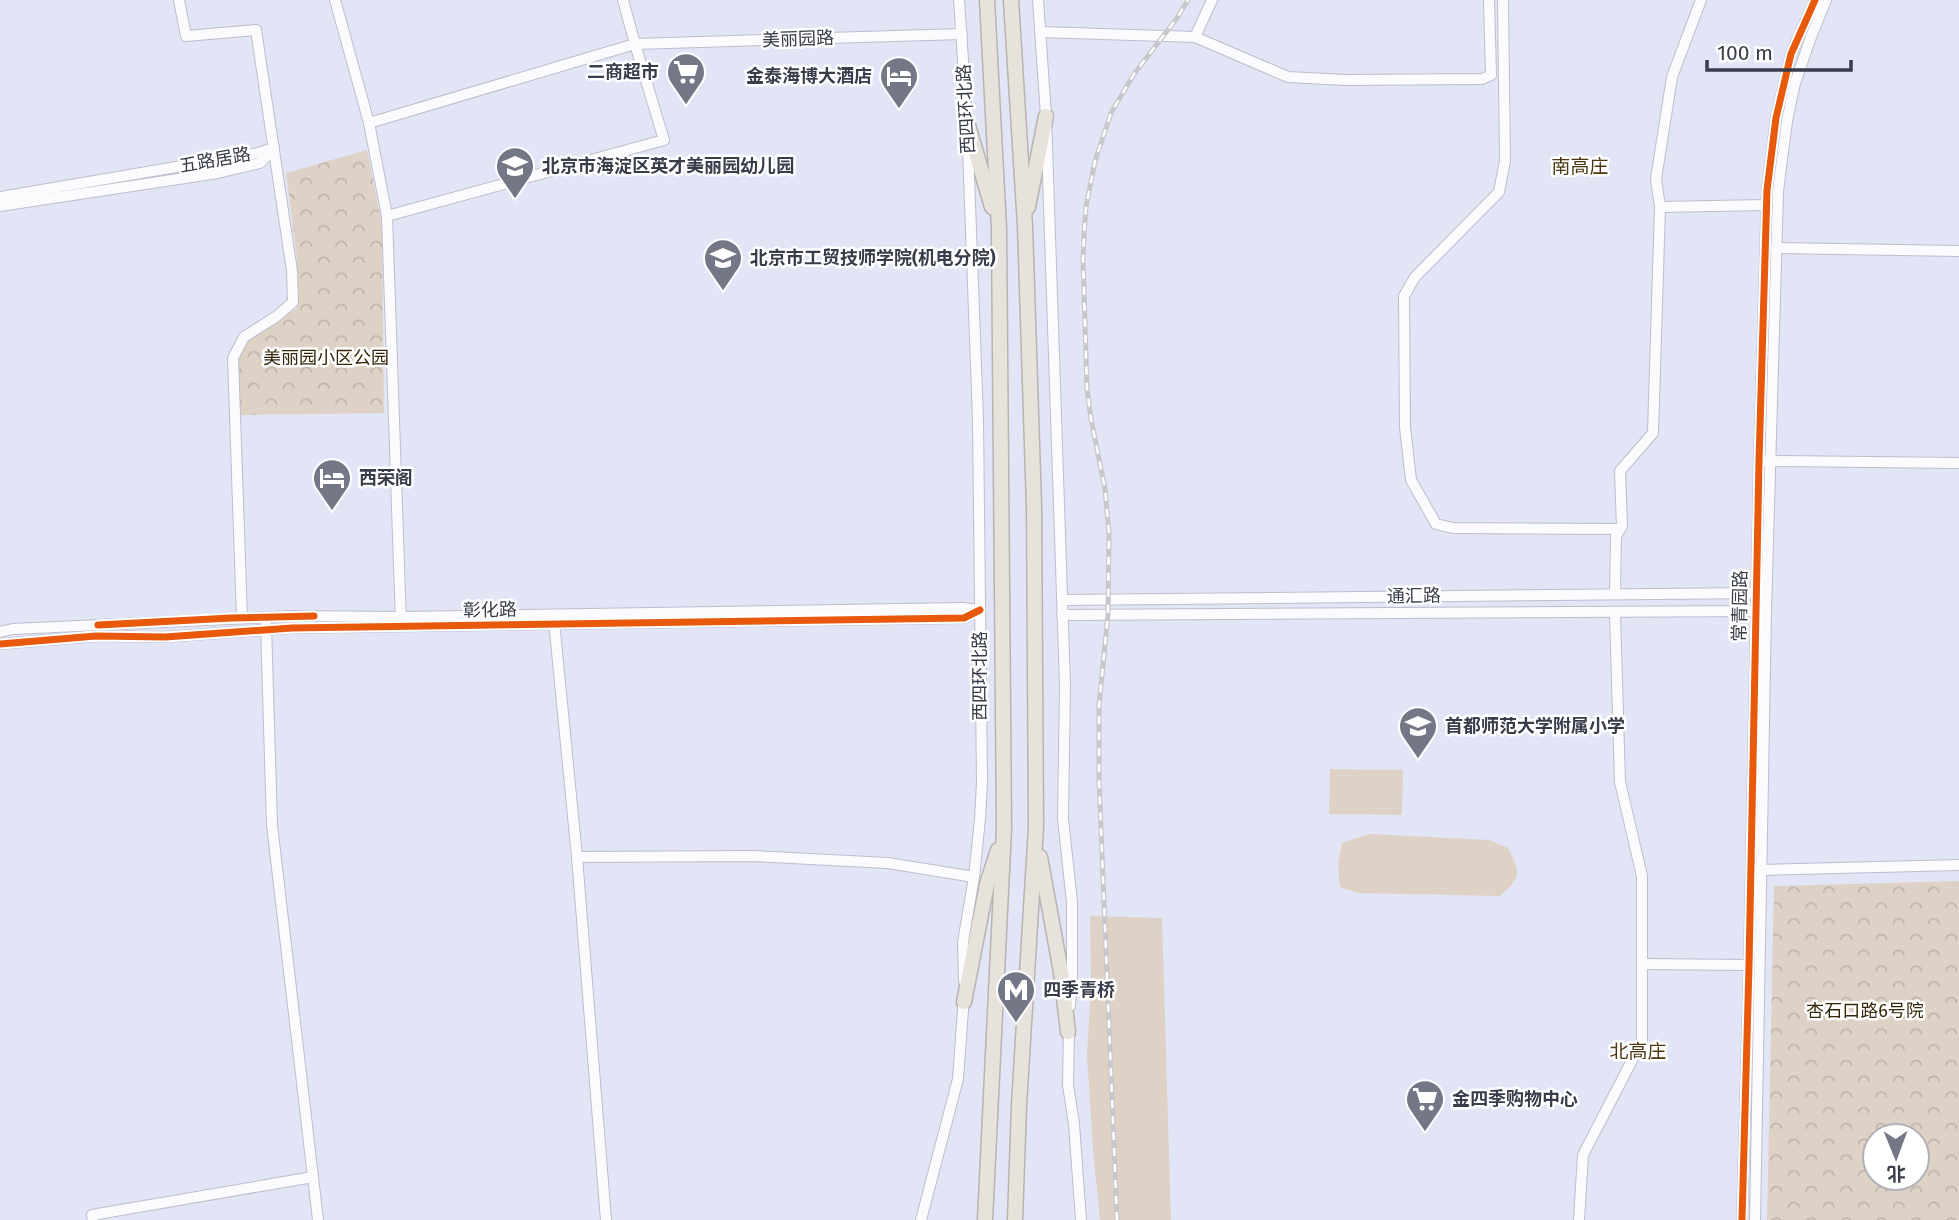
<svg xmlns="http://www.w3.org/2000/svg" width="1959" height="1220" font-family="'Fira Sans','Noto Sans SC',sans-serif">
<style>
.green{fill:#ded2c6}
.park{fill:url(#park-crowns);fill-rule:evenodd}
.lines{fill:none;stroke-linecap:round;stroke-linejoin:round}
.minor-casing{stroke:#bcbecc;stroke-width:12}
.highway-casing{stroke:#b8b4b2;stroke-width:17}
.minor{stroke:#fbfbfe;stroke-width:10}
.highway{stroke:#e7e2dc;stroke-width:14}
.rail-casing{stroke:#c8c8cc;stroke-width:5}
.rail{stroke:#fff;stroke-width:2.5;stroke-dasharray:8;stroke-linecap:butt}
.cycleway-casing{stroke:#fff;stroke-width:11}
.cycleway{stroke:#e8590c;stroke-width:7}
.labels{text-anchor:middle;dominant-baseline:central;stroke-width:5;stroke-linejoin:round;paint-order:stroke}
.street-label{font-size:18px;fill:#393c4a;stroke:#fff}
.poi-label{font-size:18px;font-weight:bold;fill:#393c4a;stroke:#fff;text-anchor:start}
.park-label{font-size:18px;fill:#36270a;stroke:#fff}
.neighbourhood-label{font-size:19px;fill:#4c3712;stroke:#fff}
</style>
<defs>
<pattern id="park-crowns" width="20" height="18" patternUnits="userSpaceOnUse" patternTransform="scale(1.75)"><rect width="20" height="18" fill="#ded2c6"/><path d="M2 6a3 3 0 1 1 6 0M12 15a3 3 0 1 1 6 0" fill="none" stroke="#bfb5ac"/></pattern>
</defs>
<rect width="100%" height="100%" fill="#e2e5f5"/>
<!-- green -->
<g class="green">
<path d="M1330,769L1403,770L1402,815L1329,814Z"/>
<path d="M1370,834L1489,840L1508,848C1521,874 1521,877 1500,896L1358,893L1340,887L1338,864L1342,843Z"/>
<path d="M1090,916L1162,918L1171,1220H1100L1093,1150L1087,1056L1091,982Z"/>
</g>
<!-- park -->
<g class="park">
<path d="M367,150L382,225L384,413L241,415L237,361L248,341L297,308V258L286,173Z"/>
<path d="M1959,881V1220H1767L1774,886ZM1917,1136V1178H1875V1136Z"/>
</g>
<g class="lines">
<defs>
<g id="minor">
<path d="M179,0L186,36L256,30L292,271L293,302L277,316L244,337L233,358L242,618"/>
<path d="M335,0L369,123L387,216L401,623"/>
<path d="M959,0L967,122L978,420L982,782L980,819L974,877L963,942L964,981"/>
<path d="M1038,0L1046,116L1065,685L1063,819L1072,902V976L1070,1006"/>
<path d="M1503,0L1505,161L1499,192L1415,277L1404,296L1405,427L1411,480L1436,524L1453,528L1620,529"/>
<path d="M1040,32L1195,37L1288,77L1345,80L1482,79L1491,75L1489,0"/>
<path d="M1195,37L1212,0"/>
<path d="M369,123L635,44L962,34"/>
<path d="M0,197L258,153L274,148"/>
<path d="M0,206L218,173L260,163L274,148"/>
<path d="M1660,207L1766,205"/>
<path d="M387,216L664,140L635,44L623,0"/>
<path d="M1776,248L1959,251"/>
<path d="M1766,461L1959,463"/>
<path d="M1615,594L1616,536L1622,526L1620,471L1653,433L1660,207L1656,179L1672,77L1701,0"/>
<path d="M1062,600L1760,593"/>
<path d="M1062,615L1762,611"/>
<path d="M554,621L577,857L606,1220"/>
<path d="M266,625L272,825L318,1220"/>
<path d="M0,632L13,629L292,616L401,617L963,608L979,610"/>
<path d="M0,644L96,636L165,637L292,628L964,618L980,610"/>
<path d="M577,857L752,856L888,863L974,877"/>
<path d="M1761,870L1959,865"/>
<path d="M1642,964L1749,965"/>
<path d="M1069,1028L1068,1085L1074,1124L1081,1220"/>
<path d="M93,1220L92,1215L313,1177"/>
<path d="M921,1220L958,1079L964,996"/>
<path d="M1579,1220L1583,1155L1642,1041V876L1620,782L1615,613"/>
<path d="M1742,1220L1749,965L1759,461L1767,190L1776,118L1791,54L1815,0"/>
<path d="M1755,1220L1766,611L1778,191L1787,121L1795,83L1811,37L1826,0"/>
</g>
<g id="highway">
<path d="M1011,0L1025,226L1034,507L1036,827L1019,1105L1015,1220"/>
<path d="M967,122L992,207"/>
<path d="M1028,207L1046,116"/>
<path d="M1040,857L1061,972L1068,1032"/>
<path d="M964,1002L987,884L998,850"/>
<path d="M985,1220L1004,828L999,229L987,0"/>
</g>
</defs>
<!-- minor casing -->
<use href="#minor" class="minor-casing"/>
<!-- highway casing -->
<use href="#highway" class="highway-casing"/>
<!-- minor -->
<use href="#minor" class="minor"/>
<!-- highway -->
<use href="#highway" class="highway"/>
<defs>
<path id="rail" d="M1117,1220L1099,780V706L1108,614L1109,533L1105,489L1091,419L1087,389L1083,259L1084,235L1086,207L1095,161L1111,113L1134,74L1177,18L1188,0"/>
</defs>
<!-- rail casing -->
<use href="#rail" class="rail-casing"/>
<!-- rail -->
<use href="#rail" class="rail"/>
<defs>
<g id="cycleway">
<path d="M98,625L231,618L314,616"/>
<path d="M0,644L96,636L165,637L292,628L964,618L980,610"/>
<path d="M1742,1220L1749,965L1759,461L1767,190L1776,118L1791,54L1815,0"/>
</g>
</defs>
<!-- cycleway casing -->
<use href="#cycleway" class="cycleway-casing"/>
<!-- cycleway -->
<use href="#cycleway" class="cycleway"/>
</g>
<!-- icons -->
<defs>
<symbol id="supermarket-pin" viewBox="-11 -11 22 30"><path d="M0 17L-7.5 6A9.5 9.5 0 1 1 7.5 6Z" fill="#747786" stroke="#fff"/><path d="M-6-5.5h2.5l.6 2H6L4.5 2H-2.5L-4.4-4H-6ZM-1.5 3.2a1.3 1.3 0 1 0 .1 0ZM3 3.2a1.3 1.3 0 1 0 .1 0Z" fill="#fff"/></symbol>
<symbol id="hotel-pin" viewBox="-11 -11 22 30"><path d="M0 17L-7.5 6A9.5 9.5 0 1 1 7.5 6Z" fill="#747786" stroke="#fff"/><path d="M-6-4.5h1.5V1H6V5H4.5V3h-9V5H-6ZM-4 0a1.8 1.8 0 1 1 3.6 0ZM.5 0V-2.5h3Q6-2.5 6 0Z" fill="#fff"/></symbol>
<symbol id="school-pin" viewBox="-11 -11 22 30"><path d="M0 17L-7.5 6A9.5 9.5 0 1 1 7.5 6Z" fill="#747786" stroke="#fff"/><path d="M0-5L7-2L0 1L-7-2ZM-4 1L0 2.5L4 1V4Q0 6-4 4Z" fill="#fff"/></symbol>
<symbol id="university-pin" viewBox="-11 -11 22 30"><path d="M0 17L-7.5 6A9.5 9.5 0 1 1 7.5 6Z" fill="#747786" stroke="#fff"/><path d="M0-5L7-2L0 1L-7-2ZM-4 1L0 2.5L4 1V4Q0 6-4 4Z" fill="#fff"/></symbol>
<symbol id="metro-pin" viewBox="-11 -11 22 30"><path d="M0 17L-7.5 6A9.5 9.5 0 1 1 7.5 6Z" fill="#747786" stroke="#fff"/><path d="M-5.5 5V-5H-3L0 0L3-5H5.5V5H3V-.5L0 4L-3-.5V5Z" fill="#fff"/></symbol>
</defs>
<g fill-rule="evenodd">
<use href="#supermarket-pin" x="664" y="50" width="44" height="60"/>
<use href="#hotel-pin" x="877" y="54" width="44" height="60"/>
<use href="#school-pin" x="493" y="144" width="44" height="60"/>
<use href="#university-pin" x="701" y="236" width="44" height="60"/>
<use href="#hotel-pin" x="310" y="456" width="44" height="60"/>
<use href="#school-pin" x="1396" y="704" width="44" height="60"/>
<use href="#metro-pin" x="994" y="968" width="44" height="60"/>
<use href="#supermarket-pin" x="1403" y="1077" width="44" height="60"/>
</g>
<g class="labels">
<!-- street labels -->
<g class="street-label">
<text transform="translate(798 39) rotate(-2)">美丽园路</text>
<text transform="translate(966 109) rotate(-93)">西四环北路</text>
<text transform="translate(215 160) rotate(-10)">五路居路</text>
<text transform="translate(1414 596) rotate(-1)">通汇路</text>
<text transform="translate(1740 606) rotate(-89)">常青园路</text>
<text transform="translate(490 610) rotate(-1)">彰化路</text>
<text transform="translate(980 676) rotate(-90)">西四环北路</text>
</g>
<!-- poi labels -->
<g class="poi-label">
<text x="659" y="72" text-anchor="end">二商超市</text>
<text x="872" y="76" text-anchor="end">金泰海博大酒店</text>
<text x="542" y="166">北京市海淀区英才美丽园幼儿园</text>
<text x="750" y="258">北京市工贸技师学院(机电分院)</text>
<text x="359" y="478">西荣阁</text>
<text x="1445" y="726">首都师范大学附属小学</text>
<text x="1043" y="990">四季青桥</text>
<text x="1452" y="1099">金四季购物中心</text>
</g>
<!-- park labels -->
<g class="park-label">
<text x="326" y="358">美丽园小区公园</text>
<text x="1865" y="1011">杏石口路6号院</text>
</g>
<!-- neighbourhood labels -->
<g class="neighbourhood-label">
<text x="1580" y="166">南高庄</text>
<text x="1638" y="1051">北高庄</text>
</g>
</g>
<!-- north arrow -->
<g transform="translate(1896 1157) rotate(179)"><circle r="33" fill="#ffffff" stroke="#b0b1b7" stroke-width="2"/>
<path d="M0-5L12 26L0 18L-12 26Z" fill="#747786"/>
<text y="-10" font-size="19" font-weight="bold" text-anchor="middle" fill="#393c4a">北</text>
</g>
<!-- scale -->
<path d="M1707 60v10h144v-10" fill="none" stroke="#393c4a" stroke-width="3.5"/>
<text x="1717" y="60" font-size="21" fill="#393c4a" stroke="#ffffff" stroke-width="5" paint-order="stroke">100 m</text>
</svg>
